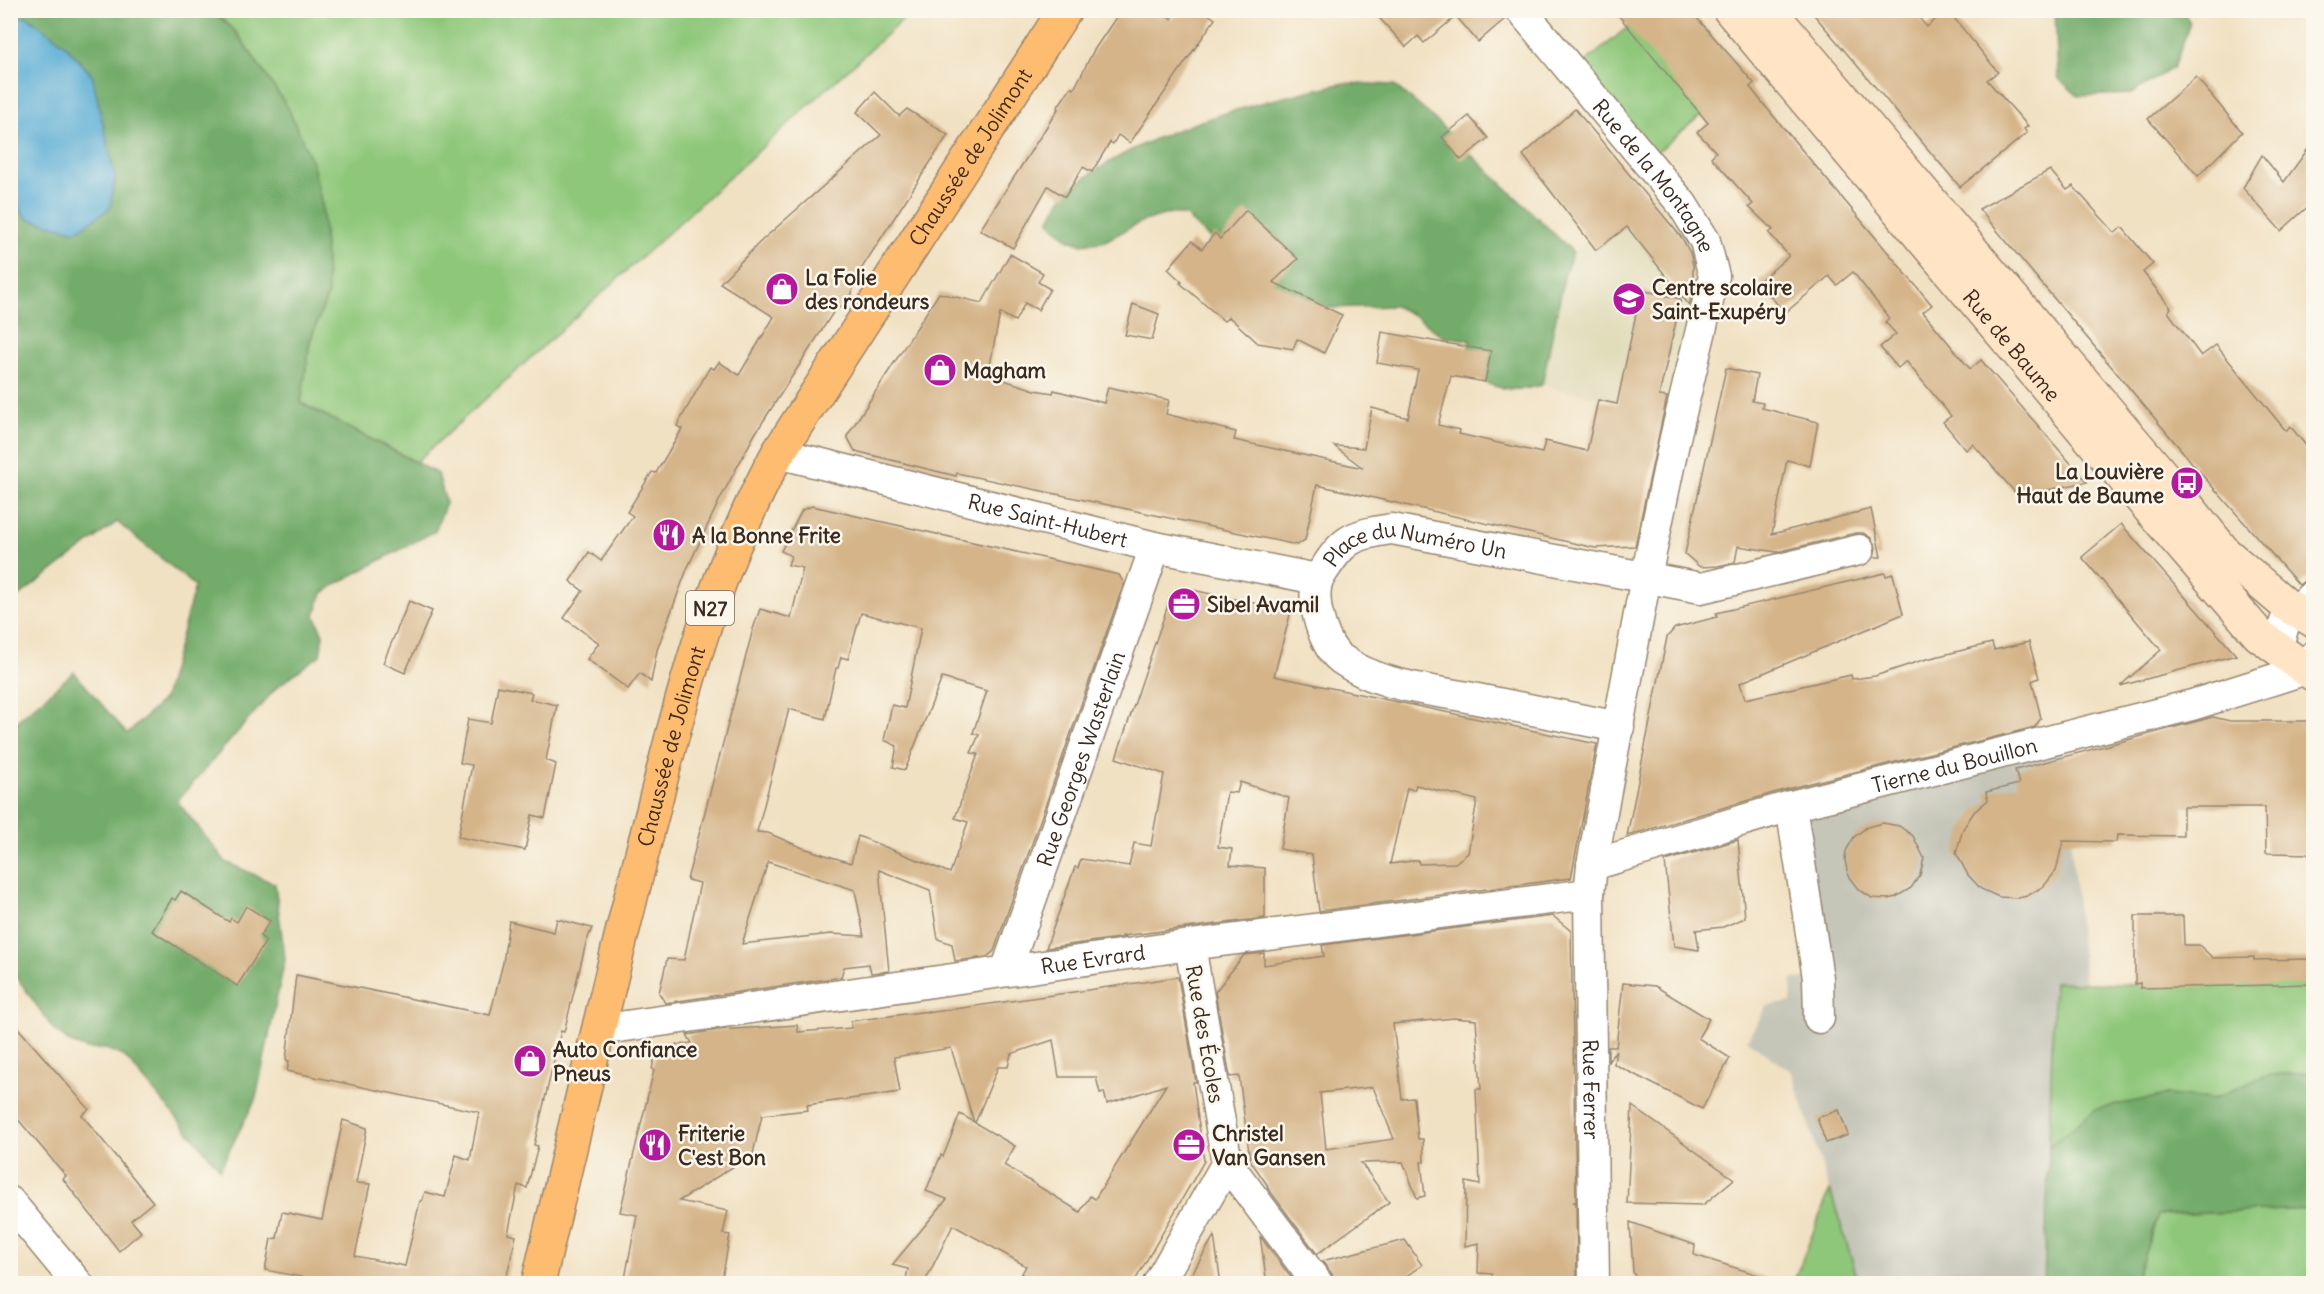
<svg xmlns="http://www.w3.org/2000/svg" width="2324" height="1294" font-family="Delius,sans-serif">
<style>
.built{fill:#e1dcba}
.industrial{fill:#c5c5b8}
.green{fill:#8fc77a;stroke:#65784c;stroke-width:1.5}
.forest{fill:#73ac6a;stroke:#576b44;stroke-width:1.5}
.water{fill:#5baed6;stroke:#4b6c7a;stroke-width:1.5}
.building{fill:#d4b488;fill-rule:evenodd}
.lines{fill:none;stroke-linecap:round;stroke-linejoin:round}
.minor-casing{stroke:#968670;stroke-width:33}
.secondary-casing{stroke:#968670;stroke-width:36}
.primary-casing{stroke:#968670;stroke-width:36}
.minor{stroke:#fff;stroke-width:30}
.secondary{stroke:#ffe4c6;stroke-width:33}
.primary{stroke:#febc70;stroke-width:33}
.labels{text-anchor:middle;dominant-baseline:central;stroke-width:5;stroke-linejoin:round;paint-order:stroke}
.shield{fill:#fbf7ec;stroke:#75685c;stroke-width:1.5}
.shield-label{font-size:20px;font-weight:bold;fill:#3b2a1e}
.street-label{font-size:21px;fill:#3b2a1e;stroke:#fbf7ec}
.poi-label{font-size:21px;font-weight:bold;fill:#3b2a1e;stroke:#fbf7ec;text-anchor:start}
</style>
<rect width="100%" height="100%" fill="#fbf7ec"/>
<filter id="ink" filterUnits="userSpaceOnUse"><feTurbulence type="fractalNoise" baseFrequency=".0167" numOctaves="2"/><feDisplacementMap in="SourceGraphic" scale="12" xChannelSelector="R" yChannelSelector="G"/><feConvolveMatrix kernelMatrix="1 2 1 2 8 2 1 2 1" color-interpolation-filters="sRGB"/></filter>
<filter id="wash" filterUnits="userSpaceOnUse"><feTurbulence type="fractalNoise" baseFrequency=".008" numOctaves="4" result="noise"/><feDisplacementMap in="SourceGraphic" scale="24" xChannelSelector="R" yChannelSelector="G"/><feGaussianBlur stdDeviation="1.35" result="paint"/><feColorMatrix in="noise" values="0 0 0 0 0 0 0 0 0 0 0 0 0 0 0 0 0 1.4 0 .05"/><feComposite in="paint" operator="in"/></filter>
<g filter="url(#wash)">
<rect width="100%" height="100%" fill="#f1e1c3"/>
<!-- built -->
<path class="built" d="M1657,188L1696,244L1701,294L1671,413L1542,385L1565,273L1573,252Z"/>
<!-- industrial -->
<path class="industrial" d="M2060,736L2085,983L2054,982L2044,1283H1859L1792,1072L1747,1040L1767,1006L1791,1002L1792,979L1817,978L1791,806Z"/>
<!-- green -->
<g class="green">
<path d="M905,10L909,14L416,462L301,403L310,341L328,294L322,205L312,162L287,106L236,32L213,11Z"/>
<path d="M1629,26L1746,78L1646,161L1572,73Z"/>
<path d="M2313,981V1073L2266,1075L2213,1099L2167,1095L2049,1146L2054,982L2144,985Z"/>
<path d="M1830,1190L1859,1283H1793Z"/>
<path d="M2313,1209V1283L2134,1284L2158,1215Z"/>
</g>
<!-- forest -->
<g class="forest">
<path d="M11,11H213L236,32L287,106L312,162L322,205L328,294L310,341L301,403L438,474L446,503L435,531L338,583L322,594L315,615L323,635L320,655L277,687L177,801L226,862L275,884L285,959L256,1098L220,1169L125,1057L106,1049H87L71,1043L54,1030L11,969V726L74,672L127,734L164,699L195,586L117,522L11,602L10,198L28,219L102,126L92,75L64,44L28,17L11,18Z"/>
<path d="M2055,11H2183L2190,23L2174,67L2131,94L2078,96L2058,78Z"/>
<path d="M1344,83L1394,85L1429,114L1573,252L1565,273L1542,385C1510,394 1494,388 1466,373L1470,340L1444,337L1415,316L1395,306L1326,308L1269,282L1254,272L1201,231L1186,216L1170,213L1141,222L1103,242L1080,244L1068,239L1049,221C1055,211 1060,197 1069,190C1142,130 1253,103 1344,83Z"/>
<path d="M2313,1073V1209L2158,1215L2134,1283H2044L2049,1146L2096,1109L2167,1095L2213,1099L2266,1075Z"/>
</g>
<!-- water -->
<path class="water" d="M28,17L64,44L92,75L115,177L110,208L77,231L28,219L11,198V18Z"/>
<g id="blocks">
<!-- building -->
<g class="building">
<path d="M1121,10H1158L1172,19L1177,10H1202L1215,19L1130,143L1118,135L1113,144L1110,142L1092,172L1083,167L1065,197L1048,186L1013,248L980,230L1058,109L1057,108L1071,87L1074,89L1094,50Z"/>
<path d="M1372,10H1504L1506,18L1478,42L1456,16L1424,43L1418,36L1406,47Z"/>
<path d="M1614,10H1690L1754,83L1750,87L1766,107L1932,305L1923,312L1946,340L1970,369L1981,360L2087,482L2018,496L1973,444L1966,450L1943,422L1951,416L1906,361L1898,368L1880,347L1896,334L1885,322L1889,318L1853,272L1837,285L1829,276L1785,313L1758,282L1789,256L1769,233L1773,230L1749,207L1753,204L1711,157L1716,152L1697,132L1708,123Z"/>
<path d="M1810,10H1912L1927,27L1941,15L1944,18L1950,13L1998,72L1987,80L2028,126L2024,129L2027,133L1960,187Z"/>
<path d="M2196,77L2242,132L2198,176L2148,119Z"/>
<path d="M875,92L899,116L907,109L948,135L854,280L851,300L834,311L755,434L719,501L687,569L657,650L651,682L640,673L628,689L587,659L599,643L564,618L583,591L570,581L589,552L601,561L633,516L627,512L652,472L656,473L682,429L677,426L710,367L714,369L719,362L739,375L774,317L720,283L760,242L881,135L857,112Z"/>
<path d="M1575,109L1682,238L1690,253L1693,265V289L1689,305L1627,227L1596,250L1523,155Z"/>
<path d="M1469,116L1488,138L1461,160L1442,137Z"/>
<path d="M2313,142V202L2281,231L2243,188L2262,155L2284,182Z"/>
<path d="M2050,170L2067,190L2073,186L2115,233L2122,227L2153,264L2143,272L2171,308L2168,312L2201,356L2216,345L2286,431L2290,426L2313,454V570L2308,578L2299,585L2204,477L1979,209Z"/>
<path d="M1246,210L1298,259L1273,282L1342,315L1324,353L1297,339L1293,349L1258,343L1229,317L1224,321L1180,283L1182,282L1168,269L1192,241L1202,249L1215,233L1220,239Z"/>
<path d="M1010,254L1043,273L1038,282L1050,289L1038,310L1025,303L1015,321L1000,313L988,375L1035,390L1053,393L1054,390L1104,403L1108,387L1169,400L1166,414L1236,432L1234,440L1363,468L1334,446L1364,448L1372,408L1408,418L1418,370L1377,363L1382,332L1491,351L1485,382L1451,376L1438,425L1460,430L1459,434L1542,453L1545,441L1587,451L1598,400L1617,404L1641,290L1681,299L1659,396L1667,397L1635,546L1595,548L1317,485L1305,540L1297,545L957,473L956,476L855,451L847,436L939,293L982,303Z"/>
<path d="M1133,304L1159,314L1152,340L1125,335Z"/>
<path d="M1726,368L1757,375L1752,401L1763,403L1762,408L1818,422L1810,466L1787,460L1772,534L1871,509L1881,557H1874L1876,547L1871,538L1863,533H1856L1777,552L1738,546L1735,562L1718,566L1700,567L1685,554Z"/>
<path d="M812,506L1119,575L1124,583L994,951L987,957L955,961L952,944L938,939L930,890L879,870L889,971L871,973L869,964L844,967L841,977L665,1003L659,993L667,959L684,960L700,883L687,880L753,629L760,609L791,618L803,568L788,565L791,556L781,551L802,510ZM861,613L921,628L905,708L892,705L884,740L897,746L893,767L905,770L942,678L987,691L973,733L979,735L971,753L978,754L955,818L968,822L950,873L858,836L851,863L803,848L768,833L757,832L789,709L825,719L836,668H838L841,657L848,659ZM768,862L855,890L864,936L831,934L742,944Z"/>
<path d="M2121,524L2236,655L2120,686L2161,650L2082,557Z"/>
<path d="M1885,573L1886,576L1893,574L1903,614L1740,683L1745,699L1851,675L1852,679L1875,676L1923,660L1992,643L1994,650L2029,642L2039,678L2032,681L2041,718L2035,727L1787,789L1627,836L1667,637L1675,628L1717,617L1716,613Z"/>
<path d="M1183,588L1291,611L1274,676L1597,744L1571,878L1319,911L1312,855L1280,849L1289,798L1240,782L1237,793L1227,792L1218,847L1232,849L1230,865L1265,868V918L1123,936L1125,937L1046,948L1075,867L1078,868L1081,859L1129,866L1134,843L1151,846L1164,774L1116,758L1172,593ZM1416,785L1477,800L1468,853L1455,863L1419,864L1418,860L1390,864L1407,788L1414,790Z"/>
<path d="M409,601L432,611L405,673L383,663Z"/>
<path d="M498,686L532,693L530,699L557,705L546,760L556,764L545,818L532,815L525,850L458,837L472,765L460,763L468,719L491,723Z"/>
<path d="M2213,717L2230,721H2313V854L2266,853L2265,807H2183V836L2117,835L2116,842L2063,841L2056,871L2044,886L2027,896L2018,898L1999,897L1981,889L1968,875L1956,853L1963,829L1974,812L1988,800L1986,792L2019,784L2015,770Z"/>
<path d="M1883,823L1899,826L1913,836L1924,858L1920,875L1911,888L1896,897L1888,899L1872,898L1858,889L1848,876L1845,860L1846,851L1854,837L1867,827Z"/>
<path d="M1738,840L1745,918L1723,927L1696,930L1699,950L1674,946L1665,861Z"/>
<path d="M181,891L229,922L231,918L237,922L246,906L270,921L260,936L266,941L237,986L152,931L172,898L175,900Z"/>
<path d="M1553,916L1571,931L1576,1202H1573L1576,1203L1577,1284H1496V1281H1491L1492,1274L1478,1273L1479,1243L1465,1246L1466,1182L1480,1185L1476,1089H1481L1476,1020L1454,1018L1393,1024L1402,1099L1414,1098L1418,1139H1423L1424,1162H1421L1425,1196L1417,1198L1403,1162L1361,1163L1389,1202L1317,1254L1267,1187L1268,1186L1250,1160L1239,1076L1230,1077L1215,992L1244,955L1264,953V965L1324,956L1322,945ZM1373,1087L1394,1139L1326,1149L1320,1093Z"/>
<path d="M2135,916H2183L2184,945H2199L2213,958L2254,957V960L2313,959V984L2140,988V983L2135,984Z"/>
<path d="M557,919L592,928L586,943L564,1032L561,1031L534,1145L538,1146L527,1188L518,1185L508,1234L516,1236L505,1284H337L265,1270L271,1239L277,1238L282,1212L322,1220L343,1120L367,1128L356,1183L370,1184L355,1256L405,1266L420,1201H422L425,1192L445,1197L456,1155L470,1160L479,1112L287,1071L289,1061L286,1060L296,975L490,1015L503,963L509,921L554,932Z"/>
<path d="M1178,977L1196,1082H1193L1204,1161L1133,1284H1016L1026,1266L953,1225L924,1284H905L908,1269L892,1265L947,1199L926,1191L941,1155L943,1157L960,1114L974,1122L951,1048L894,1057L900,1092L807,1105L808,1110L762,1115L753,1154L679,1201L728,1211L723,1234L730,1235L721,1284H624L637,1215L620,1212L654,1070L652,1069L657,1047L692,1043L687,1035L718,1030L797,1025L798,1032L851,1028V1021L929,1011L927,1013ZM1053,1040L1059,1077H1096L1100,1093L1104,1092L1107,1104L1166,1085L1095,1199L1090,1196L1080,1212L1004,1165L1015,1146L975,1123L998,1067H1008L1011,1054Z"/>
<path d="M1623,983L1655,986L1709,1019L1698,1038L1730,1058L1702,1109L1614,1064L1616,1050L1608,1062V1047H1616Z"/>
<path d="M10,1019L89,1109L82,1115L153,1202L131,1220L141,1232L119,1251L63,1179L66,1176L10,1110Z"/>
<path d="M1632,1106L1734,1179L1703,1205L1627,1203Z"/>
<path d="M1839,1110L1848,1135L1826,1143L1817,1118Z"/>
<path d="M1630,1222L1695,1245L1694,1255L1768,1278L1767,1284H1638L1633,1272Z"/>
<path d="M1214,1236L1221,1284H1186Z"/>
<path d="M1260,1236L1296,1284H1267Z"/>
<path d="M1405,1240L1422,1265L1395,1284H1335L1332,1274L1322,1261Z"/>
</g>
</g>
</g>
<g filter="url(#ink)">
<use href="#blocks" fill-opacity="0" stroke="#968670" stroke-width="1.5"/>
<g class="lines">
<defs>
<g id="minor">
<path id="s1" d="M1521,10L1682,204L1705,241L1714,276L1675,438L1646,577L1592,865L1589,894L1594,1284"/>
<path id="s2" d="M778,453L1155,547L1317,579"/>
<path d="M2277,648L2285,622L2314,594"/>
<path id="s3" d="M1619,727C1568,717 1517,707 1467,697C1424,689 1377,685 1341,659C1328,650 1320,626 1317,611C1315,601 1314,585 1320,576C1343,540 1349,535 1392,529L1701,588L1859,550"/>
<path d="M1791,806L1818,978L1819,1018"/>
<path id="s4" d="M1592,865L1791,806L2192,705L2294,673L2304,668L2314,656"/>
<path id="s5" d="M1006,971L1155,547"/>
<path id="s6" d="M598,1030L1190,945L1589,894"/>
<path d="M1227,1163L1318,1284"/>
<path d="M10,1202L78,1284"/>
<path d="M1158,1284L1227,1163L1190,945"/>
</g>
<g id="secondary">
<path id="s7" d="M1730,10L2148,507L2259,635L2314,675"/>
<path d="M1769,10L2173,488L2225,553L2285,604L2314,621"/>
</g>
<g id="primary">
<path id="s8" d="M538,1284C573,1136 607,989 645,842C679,708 711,574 778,453L1065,10"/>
</g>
</defs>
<!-- minor casing -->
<use href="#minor" class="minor-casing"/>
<!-- secondary casing -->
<use href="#secondary" class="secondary-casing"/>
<!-- primary casing -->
<use href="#primary" class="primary-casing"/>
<!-- minor -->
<use href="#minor" class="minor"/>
<!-- secondary -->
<use href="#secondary" class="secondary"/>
<!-- primary -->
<use href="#primary" class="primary"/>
</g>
</g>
<!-- icons -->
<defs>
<symbol id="shop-disc" viewBox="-11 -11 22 22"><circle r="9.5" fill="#b5179e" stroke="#fbf7ec"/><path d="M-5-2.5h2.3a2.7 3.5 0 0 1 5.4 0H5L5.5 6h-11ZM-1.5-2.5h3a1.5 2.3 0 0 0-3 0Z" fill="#fff"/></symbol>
<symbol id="school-disc" viewBox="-11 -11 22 22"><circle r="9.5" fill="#b5179e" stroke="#fbf7ec"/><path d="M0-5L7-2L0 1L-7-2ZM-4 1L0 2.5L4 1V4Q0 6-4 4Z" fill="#fff"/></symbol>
<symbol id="bus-disc" viewBox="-11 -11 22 22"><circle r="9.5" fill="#b5179e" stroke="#fbf7ec"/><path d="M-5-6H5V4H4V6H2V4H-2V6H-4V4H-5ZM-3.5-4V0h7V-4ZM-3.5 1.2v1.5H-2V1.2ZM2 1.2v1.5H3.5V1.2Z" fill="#fff"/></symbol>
<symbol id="restaurant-disc" viewBox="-11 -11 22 22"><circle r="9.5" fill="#b5179e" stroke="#fbf7ec"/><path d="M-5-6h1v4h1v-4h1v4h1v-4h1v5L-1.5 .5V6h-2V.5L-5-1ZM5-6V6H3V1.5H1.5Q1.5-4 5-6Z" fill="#fff"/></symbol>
<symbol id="office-disc" viewBox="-11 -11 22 22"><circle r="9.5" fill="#b5179e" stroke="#fbf7ec"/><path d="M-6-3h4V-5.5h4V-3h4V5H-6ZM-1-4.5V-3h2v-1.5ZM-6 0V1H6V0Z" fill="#fff"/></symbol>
</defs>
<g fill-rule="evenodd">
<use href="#shop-disc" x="763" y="270" width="38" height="38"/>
<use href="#school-disc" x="1610" y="280" width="38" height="38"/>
<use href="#shop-disc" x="921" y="351" width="38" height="38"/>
<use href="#bus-disc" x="2168" y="464" width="38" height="38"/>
<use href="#restaurant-disc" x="650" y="516" width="38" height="38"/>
<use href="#office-disc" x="1165" y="585" width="38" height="38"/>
<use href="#shop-disc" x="511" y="1042" width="38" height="38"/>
<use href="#restaurant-disc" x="636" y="1126" width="38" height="38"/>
<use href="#office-disc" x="1170" y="1126" width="38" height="38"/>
</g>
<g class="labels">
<!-- shield labels -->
<rect class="shield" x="686" y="591" width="48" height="34" rx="4.5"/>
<g class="shield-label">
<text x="710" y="608">N27</text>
</g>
<!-- street labels -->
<g class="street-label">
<text stroke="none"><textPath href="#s8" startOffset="1220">Chaussée de Jolimont</textPath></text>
<text stroke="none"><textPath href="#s1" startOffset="213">Rue de la Montagne</textPath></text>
<text stroke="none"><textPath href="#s7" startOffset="438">Rue de Baume</textPath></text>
<text stroke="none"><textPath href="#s2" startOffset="278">Rue Saint-Hubert</textPath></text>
<text stroke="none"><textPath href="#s3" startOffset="489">Place du Numéro Un</textPath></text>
<text stroke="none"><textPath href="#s8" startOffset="554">Chaussée de Jolimont</textPath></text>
<text stroke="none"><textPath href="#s5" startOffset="225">Rue Georges Wasterlain</textPath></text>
<text stroke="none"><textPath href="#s4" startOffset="376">Tierne du Bouillon</textPath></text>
<text stroke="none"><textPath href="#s6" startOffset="500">Rue Evrard</textPath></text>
<text transform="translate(1205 1034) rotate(80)">Rue des Écoles</text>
<text stroke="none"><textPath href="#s1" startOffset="1158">Rue Ferrer</textPath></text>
</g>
<!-- poi labels -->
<g class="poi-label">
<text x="805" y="277">La Folie<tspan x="805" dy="24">des rondeurs</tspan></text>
<text x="1652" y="287">Centre scolaire<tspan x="1652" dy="24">Saint-Exupéry</tspan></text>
<text x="963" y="370">Magham</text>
<text x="2164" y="471" text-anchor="end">La Louvière<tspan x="2164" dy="24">Haut de Baume</tspan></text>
<text x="692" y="535">A la Bonne Frite</text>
<text x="1207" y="604">Sibel Avamil</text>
<text x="553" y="1049">Auto Confiance<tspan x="553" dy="24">Pneus</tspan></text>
<text x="678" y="1133">Friterie<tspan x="678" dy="24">C'est Bon</tspan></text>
<text x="1212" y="1133">Christel<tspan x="1212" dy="24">Van Gansen</tspan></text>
</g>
</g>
<!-- margin -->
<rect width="2324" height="1294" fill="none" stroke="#fbf7ec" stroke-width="36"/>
</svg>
